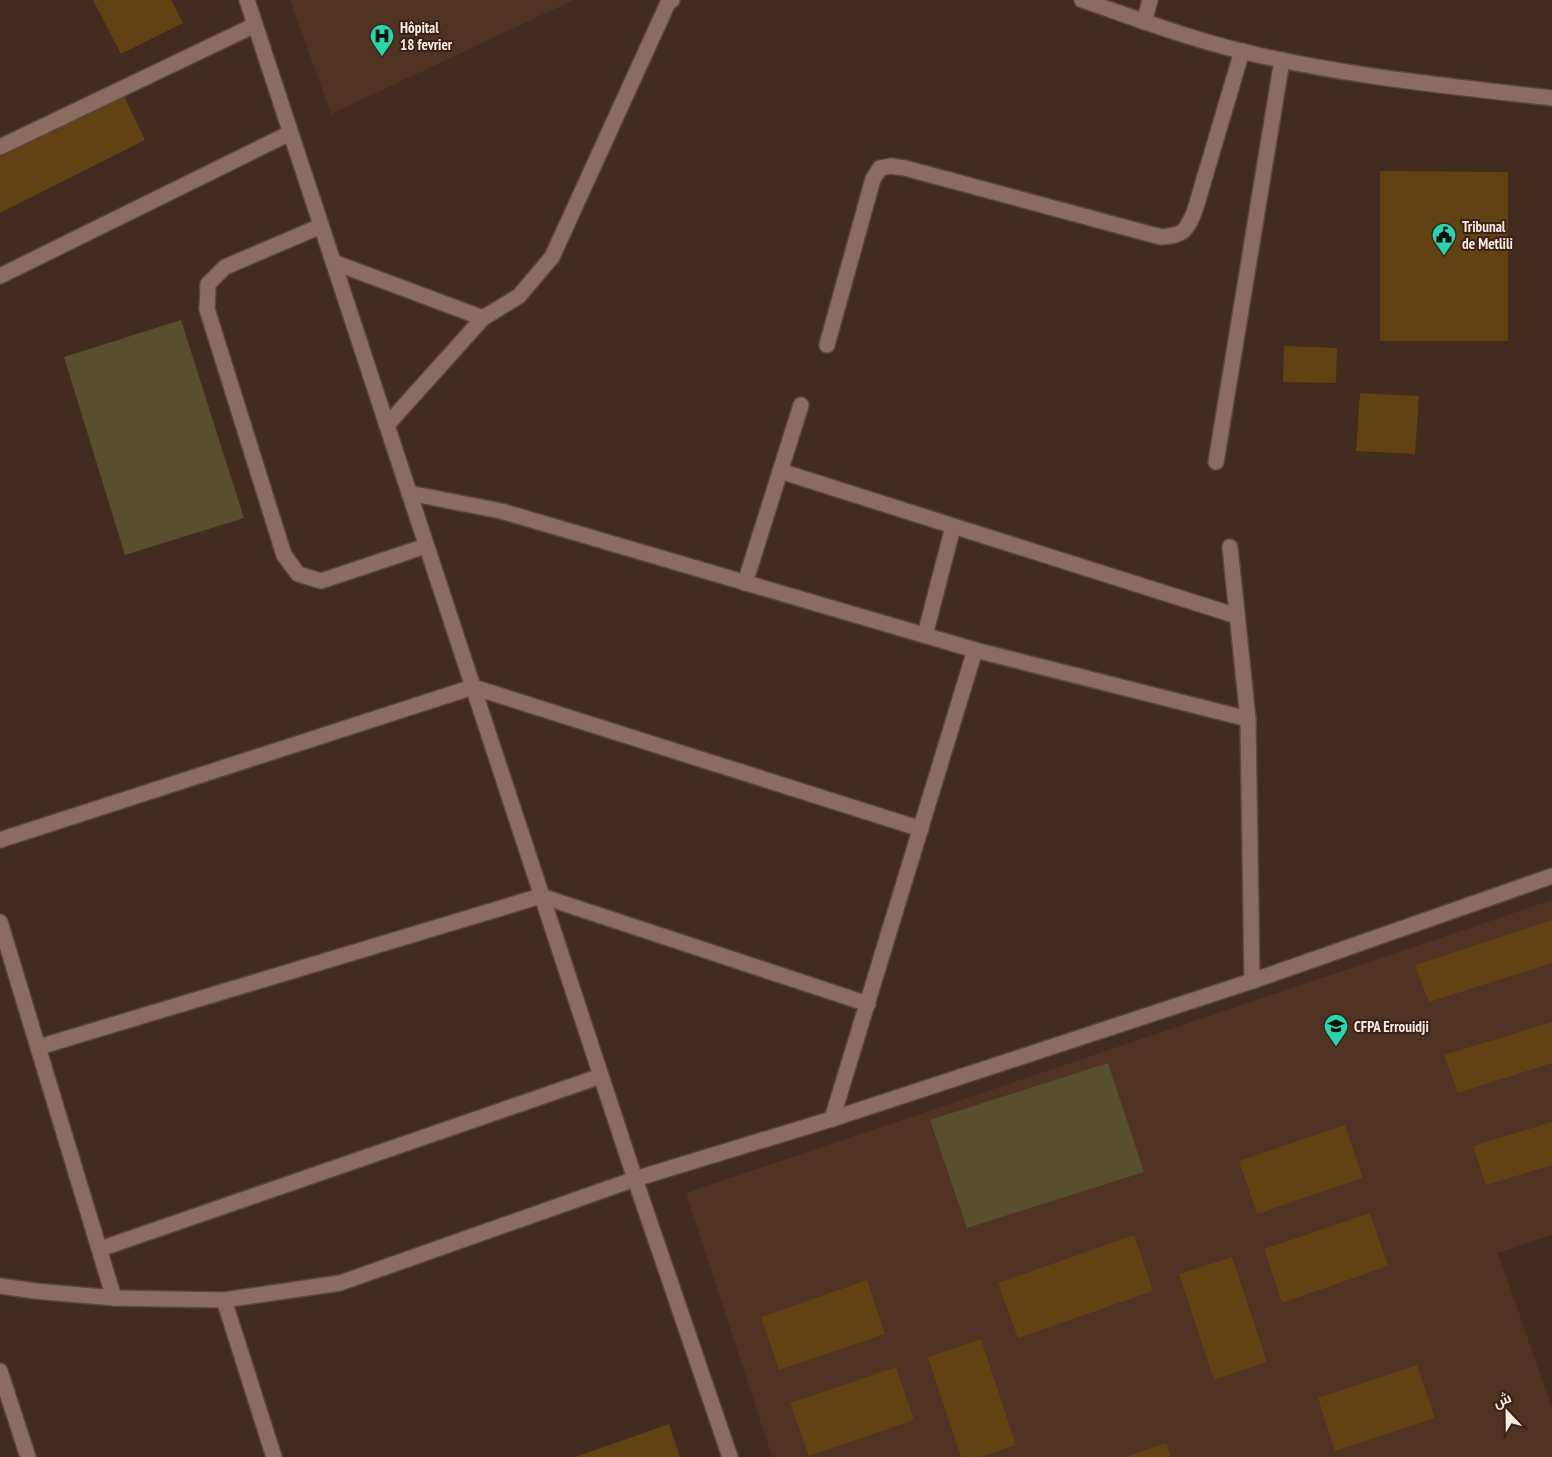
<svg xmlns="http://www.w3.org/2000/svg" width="1552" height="1457" font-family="'PT Sans Narrow',Cairo,sans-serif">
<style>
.built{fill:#503323}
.green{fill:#574f2d}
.building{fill:#624113}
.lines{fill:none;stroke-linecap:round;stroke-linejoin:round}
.minor-casing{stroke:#5b473c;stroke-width:18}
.minor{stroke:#8a6d60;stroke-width:15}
.labels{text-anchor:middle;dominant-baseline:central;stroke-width:4;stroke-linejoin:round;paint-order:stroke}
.poi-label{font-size:15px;font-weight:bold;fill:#faeae2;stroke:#392115;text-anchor:start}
</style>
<rect width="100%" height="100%" fill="#432b1f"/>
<!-- built -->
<g class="built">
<path d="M290,0H574L331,114Z"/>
<path d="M1552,900V1235L1498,1253L1552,1408V1457H772L686,1193Z"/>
</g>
<!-- green -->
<g class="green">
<path d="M181,320L244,518L125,555L64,357Z"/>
<path d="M1108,1063L1144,1172L967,1228L930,1120Z"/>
</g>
<!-- building -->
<g class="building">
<path d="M93,0H171L183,23L121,54Z"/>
<path d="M122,92L145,140L0,213V153Z"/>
<path d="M1380,171L1508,172V341H1380Z"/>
<path d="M1284,346L1337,348L1336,383L1283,382Z"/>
<path d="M1360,393L1419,396L1415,454L1356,451Z"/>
<path d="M1552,920V963L1429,1002L1415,965Z"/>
<path d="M1552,1022V1063L1458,1093L1444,1055Z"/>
<path d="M1552,1122V1165L1486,1185L1473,1146Z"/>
<path d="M1345,1125L1363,1178L1257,1214L1239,1161Z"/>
<path d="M1370,1213L1388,1266L1282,1303L1264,1249Z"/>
<path d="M1134,1235L1153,1291L1018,1338L998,1283Z"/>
<path d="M1232,1257L1267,1362L1214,1380L1179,1274Z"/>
<path d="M867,1280L885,1334L779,1370L761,1317Z"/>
<path d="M981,1339L1016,1445L980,1457H961L928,1357Z"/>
<path d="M1417,1365L1435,1418L1335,1451L1318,1398Z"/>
<path d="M896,1367L914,1420L809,1456L790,1403Z"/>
<path d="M669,1424L680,1457H575Z"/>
<path d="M1166,1443L1171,1457H1125Z"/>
</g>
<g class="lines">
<defs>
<g id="minor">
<path d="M247,0L635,1179L730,1457"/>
<path d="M1082,0C1135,18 1187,38 1241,51C1343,76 1448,86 1552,98"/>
<path d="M1144,22L1150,0"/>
<path d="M0,147L255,25"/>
<path d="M321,226L225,267L208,284L207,309L284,555L298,574L321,581L426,546"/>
<path d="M333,262L483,318"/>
<path d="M0,276L290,133"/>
<path d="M827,345L873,179L880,168L891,166L905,168L1161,237C1184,235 1186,232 1195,210L1242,51"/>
<path d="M387,425L483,318L519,296L552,257L668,3L672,0"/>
<path d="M1216,462L1282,60"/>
<path d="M780,471L1237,616"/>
<path d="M409,493L501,511L975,650L1248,719"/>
<path d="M1230,547L1248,719L1252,981"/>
<path d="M745,583L801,405"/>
<path d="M925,635L953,527"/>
<path d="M0,840L473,687L921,829"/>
<path d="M0,922L114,1298"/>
<path d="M39,1047L541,896L868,1004"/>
<path d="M832,1119L975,650"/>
<path d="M100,1249L601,1076"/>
<path d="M0,1286L35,1291L114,1298L224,1300L340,1283L635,1179L832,1119L1252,981L1552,876"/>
<path d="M224,1300L274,1457"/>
<path d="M0,1371L28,1457"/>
</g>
</defs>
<!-- minor casing -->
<use href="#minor" class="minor-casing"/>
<!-- minor -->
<use href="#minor" class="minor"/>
</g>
<!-- icons -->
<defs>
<symbol id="hospital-pin" viewBox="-11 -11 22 30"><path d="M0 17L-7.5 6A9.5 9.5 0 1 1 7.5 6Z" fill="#2bd5ac" stroke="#392115"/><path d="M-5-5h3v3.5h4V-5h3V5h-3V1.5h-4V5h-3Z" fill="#111"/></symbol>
<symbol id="civic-pin" viewBox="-11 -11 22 30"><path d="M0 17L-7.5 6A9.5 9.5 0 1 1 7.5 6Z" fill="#2bd5ac" stroke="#392115"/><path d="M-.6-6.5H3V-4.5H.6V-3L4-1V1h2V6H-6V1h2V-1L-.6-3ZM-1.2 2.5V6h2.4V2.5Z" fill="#111"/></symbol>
<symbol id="university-pin" viewBox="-11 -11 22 30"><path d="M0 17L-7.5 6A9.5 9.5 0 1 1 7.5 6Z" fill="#2bd5ac" stroke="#392115"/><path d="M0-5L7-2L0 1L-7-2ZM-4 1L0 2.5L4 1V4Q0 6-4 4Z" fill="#111"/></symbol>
</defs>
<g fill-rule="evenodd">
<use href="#hospital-pin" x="368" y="22" width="28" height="38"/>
<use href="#civic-pin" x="1430" y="221" width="28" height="38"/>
<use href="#university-pin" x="1322" y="1012" width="28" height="38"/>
</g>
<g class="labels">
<!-- poi labels -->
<g class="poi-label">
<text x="400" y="27">Hôpital<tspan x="400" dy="17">18 fevrier</tspan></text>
<text x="1462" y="226">Tribunal<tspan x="1462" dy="17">de Metlili</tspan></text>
<text x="1354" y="1026">CFPA Errouidji</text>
</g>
</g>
<!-- north arrow -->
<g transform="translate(1507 1412) rotate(338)" stroke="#392115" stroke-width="4" paint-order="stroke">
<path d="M0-4L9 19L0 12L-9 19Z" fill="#faeae2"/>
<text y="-8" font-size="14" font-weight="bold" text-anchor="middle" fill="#faeae2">ش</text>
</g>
</svg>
